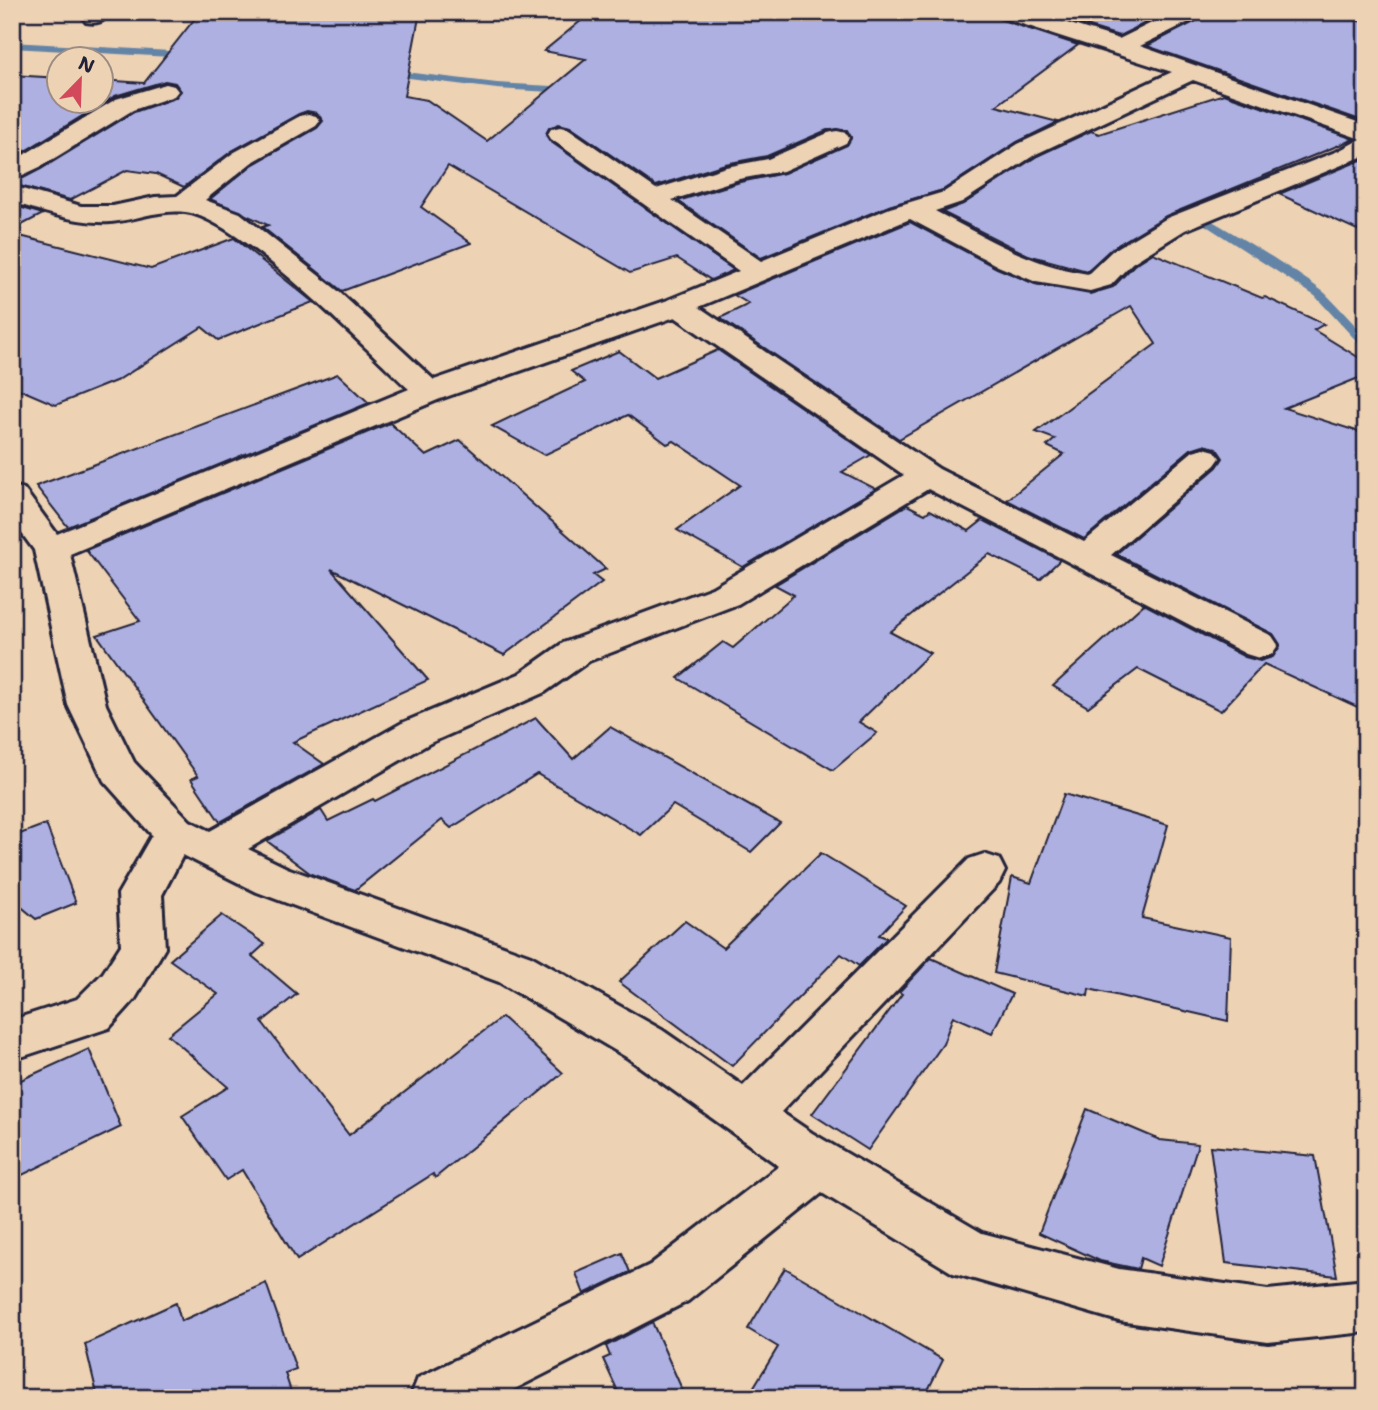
<svg xmlns="http://www.w3.org/2000/svg" width="1378" height="1410" font-family="'Shantell Sans',sans-serif">
<style>
.lines{fill:none;stroke-linecap:round;stroke-linejoin:round}
.stream{fill:#6484a6;fill-rule:evenodd}
.building{fill:#adb0e1;stroke:#22223b;stroke-width:2}
.street-casing{stroke:#22223b;stroke-width:6}
.street{fill:#edd2b4;fill-rule:evenodd}
</style>
<rect width="100%" height="100%" fill="#edd2b4"/>
<filter id="ink" filterUnits="userSpaceOnUse"><feTurbulence type="fractalNoise" baseFrequency=".0143" numOctaves="2"/><feDisplacementMap in="SourceGraphic" scale="14" xChannelSelector="R" yChannelSelector="G"/><feConvolveMatrix kernelMatrix="1 2 1 2 8 2 1 2 1" color-interpolation-filters="sRGB"/></filter>
<g filter="url(#ink)">
<g class="lines">
<!-- stream -->
<g class="stream">
<path d="M12,42L188,52L193,55L188,58L12,48Z"/>
<path d="M388,70L497,83L571,87L576,90L571,93L497,89L385,75L383,73Z"/>
<path d="M1162,198C1178,196 1308,278 1325,293C1339,307 1352,322 1366,337V348L1362,347L1315,296L1191,216L1162,202Z"/>
</g>
</g>
<!-- building -->
<g class="building">
<path d="M200,12H420L404,96L427,100L487,141L586,59L544,51L588,15L615,20L616,12H996L999,19L1078,45L996,106L1058,122L1017,142L943,190L889,206L761,258L678,201L740,182L784,173L847,145L851,137L847,130H827L767,156L725,164L656,186L570,127L559,124L549,128L546,135L550,141L734,270L711,280L677,258L630,273L448,166L421,207L471,243L342,291L262,227L268,225L210,199L252,165L317,128L323,121L317,113L307,111L299,114L232,151L184,187L156,174L127,170L70,200L12,184L41,169L134,112L175,98L181,91L175,83L165,81L115,96L12,159V75L60,78V102H102V80L144,83Z"/>
<path d="M1041,12H1168L1119,36Z"/>
<path d="M1203,12H1327L1366,23V122L1147,46L1200,19Z"/>
<path d="M1224,94L1354,139L1166,216L1111,249L1087,271L1028,255L942,212L963,204L1037,156L1091,131L1099,134Z"/>
<path d="M1366,158V234L1279,194Z"/>
<path d="M12,205L36,212L43,214L12,230Z"/>
<path d="M910,222L997,268L1035,284L1090,294L1113,287L1134,265L1153,253L1262,298L1265,297L1324,324L1314,330L1366,362V375L1284,408L1366,434V711L1264,664L1221,711L1138,669L1088,707L1053,686L1144,604L1245,657L1260,661L1273,657L1280,646L1273,634L1116,554L1217,467L1223,458L1216,448L1203,445L1191,449L1084,539L1007,500L1064,454L1047,446L1055,439L1036,432L1156,344L1131,306L899,439L720,318L749,304L734,295Z"/>
<path d="M12,234L151,269L234,238L313,302L218,340L202,327L118,380L56,405L12,386Z"/>
<path d="M718,350L871,455L842,472L876,489L743,567L677,530L740,485L674,441L667,444L628,415L544,455L492,426L585,382L571,371L619,351L655,378Z"/>
<path d="M338,374L369,403L68,527L36,486Z"/>
<path d="M390,423L426,456L460,440L606,569L593,575L602,582L504,655L331,569L428,680L293,742L324,764L220,822L191,779L198,776L97,635L140,621L86,550Z"/>
<path d="M907,505L925,514L930,510L969,531L983,520L1060,560L1040,579L989,554L890,632L930,653L859,722L877,733L833,770L678,678L723,642L733,648L794,595L775,585Z"/>
<path d="M536,718L573,759L610,727L780,823L751,852L673,805L641,835L537,774L451,828L442,820L355,890L311,874L267,841L321,810L328,821L373,799L375,801Z"/>
<path d="M1064,794L1168,825L1142,918L1231,937L1228,1021L1089,989L1088,996L994,973L1012,877L1031,883Z"/>
<path d="M46,824L76,903L36,919L12,899V837Z"/>
<path d="M821,853L906,906L879,935L887,938L859,966L841,954L732,1066L619,982L685,921L723,948Z"/>
<path d="M222,915L265,944L252,956L297,994L262,1022L349,1135L502,1017L563,1073L435,1178L433,1174L297,1260L242,1170L226,1180L182,1116L228,1087L168,1035L218,994L170,960Z"/>
<path d="M931,958L1012,994L992,1033L953,1016L943,1044L868,1150L812,1114L902,994L899,992Z"/>
<path d="M89,1049L121,1127L12,1180V1084Z"/>
<path d="M1087,1109L1160,1140L1198,1144L1159,1266L1141,1258L1138,1269L1100,1261L1039,1233Z"/>
<path d="M1210,1146L1315,1156L1337,1276L1226,1263Z"/>
<path d="M622,1253L630,1272L584,1294L576,1273Z"/>
<path d="M785,1268L943,1360L924,1398H747L778,1347L748,1329Z"/>
<path d="M266,1283L296,1369L285,1373L293,1398H98L85,1344L176,1303L181,1321Z"/>
<path d="M652,1322L686,1398H621L603,1359L610,1356L606,1346Z"/>
</g>
<g class="lines">
<defs>
<g id="street">
<path d="M87,12H110C104,22 97,24 86,22L83,17Z"/>
<path d="M998,12H1031L1119,39L1174,12H1201L1199,17L1140,46L1366,125V155L1185,230L1132,263L1111,285L1090,291L1036,282L998,266L910,219L699,307L939,469L1084,542L1193,451L1204,448L1215,451L1220,458L1215,465L1111,555L1272,636L1278,645L1272,654L1259,658L1246,654L928,489L738,604L589,661L545,692L430,743L248,849L287,868L531,956L662,1030L743,1086L969,859L984,854L999,859L1005,871L999,883L781,1112L812,1133L982,1233L1119,1269L1268,1290L1366,1280V1332L1268,1342L1119,1321L953,1273L822,1193L688,1301L497,1398H410L418,1378L650,1265L779,1166L628,1058L499,982L257,892L183,855L162,895L165,948L135,999L109,1028L12,1060V1020L77,999L103,973L121,945L118,894L152,835L104,781L68,705L34,550L12,520V486L24,489L57,534L409,389C365,348 239,218 185,212C159,209 136,220 111,222C76,224 45,212 12,202V186L81,206H113L155,197L177,196L233,153L300,116L308,114L316,116L320,121L316,126L251,163L205,200L240,213L337,290L434,380L668,300L739,271L551,139L548,134L551,129L560,127L569,129L656,189L726,167L768,159L828,133L837,131L846,133L849,138L846,143L783,171L739,179L672,200L761,261L890,208L944,192L1018,144L1172,72L1000,17ZM1193,80L1361,139L1338,151L1167,218L1112,251L1088,274C1029,265 987,238 935,211L962,202L1036,154ZM675,317L904,475L712,588L563,643L519,674L402,723L210,831L190,821L134,762L106,705L70,554L440,399Z"/>
<path d="M166,84L174,86L178,91L174,96L133,110L40,167L12,180V162L116,99Z"/>
</g>
</defs>
<!-- street casing -->
<use href="#street" class="street-casing"/>
<!-- street -->
<use href="#street" class="street"/>
</g>
</g>
<!-- margin -->
<rect width="1378" height="1410" fill="none" stroke="#edd2b4" stroke-width="42"/>
<rect x="21" y="21" width="1336" height="1368" fill="none" stroke="#22223b" stroke-width="2.5" filter="url(#ink)"/>
<!-- north arrow -->
<g transform="translate(80 80) rotate(23)"><circle r="33" fill="#edd2b4" stroke="#9c8c84" stroke-width="2"/>
<path d="M0-5L12 26L0 18L-12 26Z" fill="#d1495b"/>
<text y="-10" font-size="19" font-weight="bold" text-anchor="middle" fill="#22223b">N</text>
</g>
</svg>
